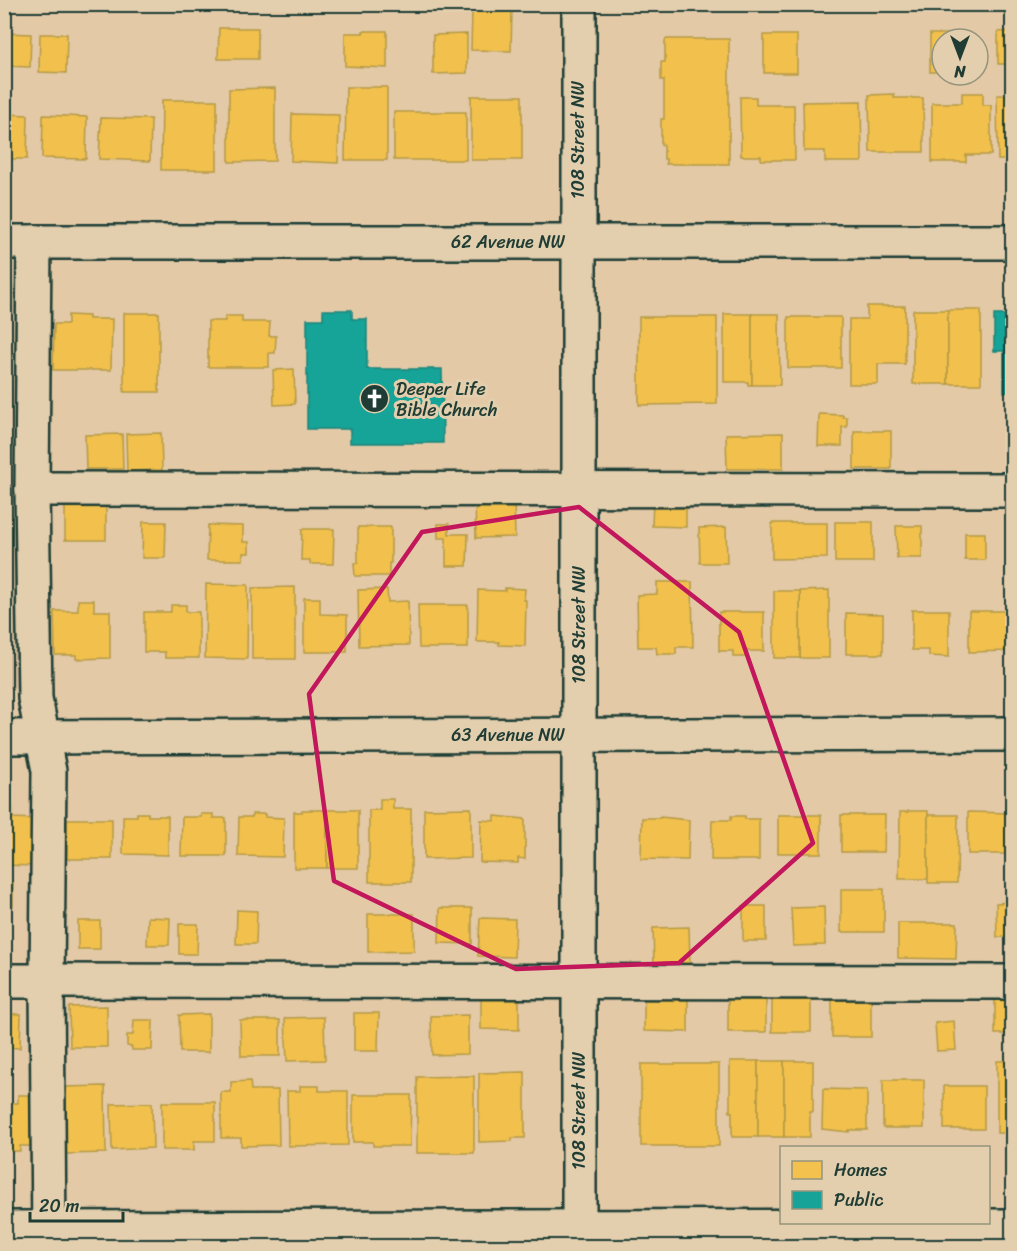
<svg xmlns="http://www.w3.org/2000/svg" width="1017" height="1251" font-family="Sriracha,sans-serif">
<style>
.built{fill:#d4ba9a}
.homes{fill:#f2c14e;stroke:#b39946;stroke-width:1.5}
.public{fill:#17a398;stroke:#19847a;stroke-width:1.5}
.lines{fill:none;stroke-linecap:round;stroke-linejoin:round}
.minor-casing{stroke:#1f3d34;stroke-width:38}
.minor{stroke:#e3cead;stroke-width:33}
.marked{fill:none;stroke:#c2185b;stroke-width:4.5;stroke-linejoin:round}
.labels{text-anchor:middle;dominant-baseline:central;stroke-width:6;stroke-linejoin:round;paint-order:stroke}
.street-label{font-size:18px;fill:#1f3d34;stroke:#e3cead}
.poi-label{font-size:18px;fill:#1f3d34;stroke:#e3cead;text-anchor:start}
</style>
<rect width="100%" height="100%" fill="#e4c9a7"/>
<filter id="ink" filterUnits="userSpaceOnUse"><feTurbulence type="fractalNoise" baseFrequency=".0167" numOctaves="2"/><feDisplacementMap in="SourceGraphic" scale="12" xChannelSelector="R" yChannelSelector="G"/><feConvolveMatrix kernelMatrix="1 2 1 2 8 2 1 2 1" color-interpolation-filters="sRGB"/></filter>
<g filter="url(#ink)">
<!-- built -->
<path class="built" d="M4,285H23L24,689H4Z"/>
<!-- homes -->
<g class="homes">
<path d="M472,8L512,9L511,51L471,50Z"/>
<path d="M219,28H258V59H218Z"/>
<path d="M363,31H387V68L345,66V33H363Z"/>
<path d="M1012,31V64H998V32Z"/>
<path d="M5,33L31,34L30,67L4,66Z"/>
<path d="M40,34H67L66,73L39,72Z"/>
<path d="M467,34V73L433,74V35Z"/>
<path d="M930,34H964V39H942V72H930Z"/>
<rect x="764" y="35" width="33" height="38"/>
<path d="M666,39H729V164H666V159H664V145H661V119H664V80H661V62H665V41Z"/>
<path d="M346,87H387V160H345Z"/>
<path d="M275,88V161L229,162V89Z"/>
<path d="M962,93H983V105H991V155H966V162H932V103H962Z"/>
<path d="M894,94V98H923L924,152H870L869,95Z"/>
<path d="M997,95H1012V160H998Z"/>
<rect x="471" y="96" width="51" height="64"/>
<path d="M740,97H756V105H794L795,160H761V156H741Z"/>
<path d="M162,100H217V170H161Z"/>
<path d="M861,101L862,162H825V151H804L803,102Z"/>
<rect x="394" y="112" width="72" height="48"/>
<path d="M4,114L28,115L27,159H4Z"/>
<path d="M292,114L339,115L338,163L291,161Z"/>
<path d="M43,115L87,117L86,159L42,158Z"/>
<path d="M101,118L151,119L150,161L99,159Z"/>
<path d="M867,306H905V364H878V384H849V319H867Z"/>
<rect x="913" y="310" width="35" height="74"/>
<rect x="948" y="310" width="33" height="74"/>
<rect x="124" y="313" width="35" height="79"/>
<path d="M724,314H752V385H748V382H724Z"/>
<path d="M752,314H779L780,385H752Z"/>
<path d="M68,315L89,316V319H112L111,370H53L54,324H68Z"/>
<path d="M225,316H242V322H270L269,336H276L275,353H269V367H208V321H225Z"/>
<path d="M639,317H717V404L639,405Z"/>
<rect x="788" y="317" width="53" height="51"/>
<path d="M294,369L295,404L274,405L273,370Z"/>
<path d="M819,414L843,415V417H847V427H842V446H818Z"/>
<rect x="854" y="431" width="37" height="38"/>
<path d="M161,433L162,470L127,471L126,434Z"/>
<path d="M783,433V469H727L726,434Z"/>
<path d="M122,434L123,469H86L85,435Z"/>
<rect x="65" y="498" width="41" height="42"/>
<path d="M514,499L515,537L476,538L475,500Z"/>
<path d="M653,501L686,502V527L652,526Z"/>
<path d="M143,522H166L165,558H142Z"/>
<rect x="835" y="522" width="38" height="40"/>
<path d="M772,523H827V558L772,559Z"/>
<path d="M438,524H449V534H468L467,566H446V538H438Z"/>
<path d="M208,525L243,526V542H249V553H243V560H207Z"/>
<path d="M896,526H922V558H897Z"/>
<path d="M358,527H391V563H389V576H355L354,563H358Z"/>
<path d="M726,527L727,563H700L699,528Z"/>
<path d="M302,529H334L333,564H310V560H301Z"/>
<rect x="965" y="533" width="20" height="27"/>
<path d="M657,582H692L693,647H676V654H657L656,647H638L637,595L657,594Z"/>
<path d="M206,584L248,585L247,659L205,658Z"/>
<path d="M295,587V659H252V588Z"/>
<path d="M505,588L525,589L524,600H526L525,646L499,645V642H477L478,590L505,591Z"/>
<path d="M387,589L388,602L408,601L409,645L359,646L358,590Z"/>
<path d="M829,590V658H800V591Z"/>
<rect x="774" y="591" width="26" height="67"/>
<path d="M304,598H320V614L347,615V652H304Z"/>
<path d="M78,600H94V611H110V658L76,659V655H55L54,611H78Z"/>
<path d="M171,605H186V612H199V658H165V652H144V612H171Z"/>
<path d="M418,605H468V648H419Z"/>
<path d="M912,610H949V657L929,656V650H912Z"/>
<path d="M969,611H1007L1008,651L969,652Z"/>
<path d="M719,612H764V651H747V657H733V651H719Z"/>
<path d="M846,613L883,614V654H846Z"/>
<path d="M380,799H393V809H411V882H369V810H380Z"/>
<path d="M4,808L13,809V818L36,819L35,866L4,865Z"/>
<path d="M471,808V858L424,859V809Z"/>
<path d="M302,810H327V868H294V812H302Z"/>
<rect x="327" y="810" width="31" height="58"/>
<path d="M908,811H928V879H899L900,812H908Z"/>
<path d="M968,812L1012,813V854H968Z"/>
<path d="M137,813H148V816H168V855L123,854V816H137Z"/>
<path d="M201,814H213V818H226V856H181L182,817H201Z"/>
<path d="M252,814H265V817L284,818L283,857L238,856L239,817H252Z"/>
<rect x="778" y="815" width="43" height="38"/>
<path d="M841,815H885L884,852H841Z"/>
<path d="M928,815H958L957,883H928Z"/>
<path d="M495,816L525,819V859L518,858V863L480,862L481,820L495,821Z"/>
<path d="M731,816H745V819H759V860H711L712,820H731Z"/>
<path d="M660,817L689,820L688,860L641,859L642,818H660Z"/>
<rect x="67" y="819" width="45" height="40"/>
<rect x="4" y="882" width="9" height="24"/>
<rect x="841" y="889" width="43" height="43"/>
<path d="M1012,902V937H997L996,903Z"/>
<rect x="743" y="906" width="23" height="35"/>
<path d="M824,907L825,945L793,946L791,908Z"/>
<path d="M440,908H472V944L439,943Z"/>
<path d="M237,910L257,911L256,944H236Z"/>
<path d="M368,914H414V951L368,952Z"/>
<path d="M148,917L170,918L169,945H147Z"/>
<path d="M480,918L515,919L514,957L478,956Z"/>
<rect x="78" y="921" width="22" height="28"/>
<path d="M898,923H957L956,959L898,958Z"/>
<path d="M179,924H198L197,954H179Z"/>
<path d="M689,927L690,964L654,965L653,928Z"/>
<rect x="772" y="992" width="39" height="40"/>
<rect x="728" y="993" width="38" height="39"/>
<path d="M644,995H688V1032L644,1031Z"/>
<path d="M481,997H519V1030L481,1029Z"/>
<rect x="832" y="999" width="39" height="38"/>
<rect x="995" y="1000" width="17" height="34"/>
<path d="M107,1006V1047H70L69,1007Z"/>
<path d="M354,1013H379L378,1051H354Z"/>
<path d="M4,1014H21L20,1048L4,1047Z"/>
<path d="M209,1014V1052H180L179,1015Z"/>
<path d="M468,1015V1054L432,1055L431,1016Z"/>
<path d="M324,1017L325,1060L287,1061L285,1018Z"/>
<path d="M134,1020H153L152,1050H132V1047L127,1046V1035H133Z"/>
<path d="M240,1020H280V1056H241Z"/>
<path d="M954,1021L956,1050L937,1051L935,1023Z"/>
<path d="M730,1061H758V1137H732V1112H730Z"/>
<rect x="758" y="1061" width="26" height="76"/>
<path d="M784,1061H813V1112H810V1137H784Z"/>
<path d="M997,1061H1012V1138H1009L1005,1133H997Z"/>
<rect x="641" y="1064" width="78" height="82"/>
<path d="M525,1072V1138H512V1141L479,1142V1073Z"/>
<path d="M474,1076V1153H417V1077Z"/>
<rect x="883" y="1080" width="41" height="48"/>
<path d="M250,1081L251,1090H278L279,1145L241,1146V1138H221V1092H231V1082Z"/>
<path d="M105,1086L106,1153L65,1154L64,1087Z"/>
<path d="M300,1086H319V1091H348V1145L288,1146L287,1091H300Z"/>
<rect x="944" y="1086" width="40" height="43"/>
<path d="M823,1089L867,1090V1130H849V1132L822,1129Z"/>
<path d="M18,1095H36V1146H20V1151H4V1103H18Z"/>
<path d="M353,1095H411L410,1146H373V1142H353Z"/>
<path d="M162,1102H215V1141H194V1150H162Z"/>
<path d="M152,1103L153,1148L112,1150L111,1104Z"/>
</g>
<!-- public -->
<g class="public">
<path d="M323,310H352V319H367V369H442L443,443H350V429H307V319H323Z"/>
<path d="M994,315H1012V392H1004V351H994Z"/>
</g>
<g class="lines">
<defs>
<g id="minor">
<path d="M579,4V1246"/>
<path d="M4,242H1012"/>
<path d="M34,242L32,489L35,698L49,771L47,982L49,1246"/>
<path d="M32,489L1012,490"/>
<path d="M4,737L1012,734"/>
<path d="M4,981L1012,982"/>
<path d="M4,1228L1012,1226"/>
</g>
</defs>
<!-- minor casing -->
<use href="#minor" class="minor-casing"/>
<!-- minor -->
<use href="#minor" class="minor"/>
</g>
</g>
<!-- marked area -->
<path class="marked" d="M579,507L739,632L813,843L679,963L516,969L334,881L309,694L422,532Z"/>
<!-- icons -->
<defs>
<symbol id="church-disc" viewBox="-11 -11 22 22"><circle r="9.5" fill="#1f3d34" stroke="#e3cead"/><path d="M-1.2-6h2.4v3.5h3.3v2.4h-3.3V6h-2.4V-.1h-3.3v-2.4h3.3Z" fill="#fff"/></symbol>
</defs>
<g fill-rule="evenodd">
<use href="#church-disc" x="358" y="382" width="33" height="33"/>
</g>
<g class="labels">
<!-- street labels -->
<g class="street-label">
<text transform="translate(578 140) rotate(-90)">108 Street NW</text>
<text x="508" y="242">62 Avenue NW</text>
<text transform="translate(579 625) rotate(-90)">108 Street NW</text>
<text x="508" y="735">63 Avenue NW</text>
<text transform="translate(579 1111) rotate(-90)">108 Street NW</text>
</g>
<!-- poi labels -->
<g class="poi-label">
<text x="396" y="389">Deeper Life<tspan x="396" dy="21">Bible Church</tspan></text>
</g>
</g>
<!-- margin -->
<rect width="1017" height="1251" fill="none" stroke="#e3cead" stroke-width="24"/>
<rect x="12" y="12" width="993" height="1227" fill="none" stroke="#1f3d34" stroke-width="2" filter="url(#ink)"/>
<!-- legend -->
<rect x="780" y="1146" width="210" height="78" fill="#e3cead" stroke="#95947d" stroke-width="1.5"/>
<rect x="792" y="1161" width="30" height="18" fill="#f2c14e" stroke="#95947d" stroke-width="1.5"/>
<text x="834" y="1176" font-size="18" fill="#1f3d34">Homes</text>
<rect x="792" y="1191" width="30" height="18" fill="#17a398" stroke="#95947d" stroke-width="1.5"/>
<text x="834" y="1206" font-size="18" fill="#1f3d34">Public</text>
<!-- north arrow -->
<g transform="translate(960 57) rotate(180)"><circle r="28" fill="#e3cead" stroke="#95947d" stroke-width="1.5"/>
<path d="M0-4.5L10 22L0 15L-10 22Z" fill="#1f3d34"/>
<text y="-9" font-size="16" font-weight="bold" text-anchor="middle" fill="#1f3d34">N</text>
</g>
<!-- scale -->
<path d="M30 1212v9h93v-9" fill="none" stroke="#1f3d34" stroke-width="3"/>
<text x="39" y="1212" font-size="18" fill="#1f3d34" stroke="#e3cead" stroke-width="4.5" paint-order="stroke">20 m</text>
</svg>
